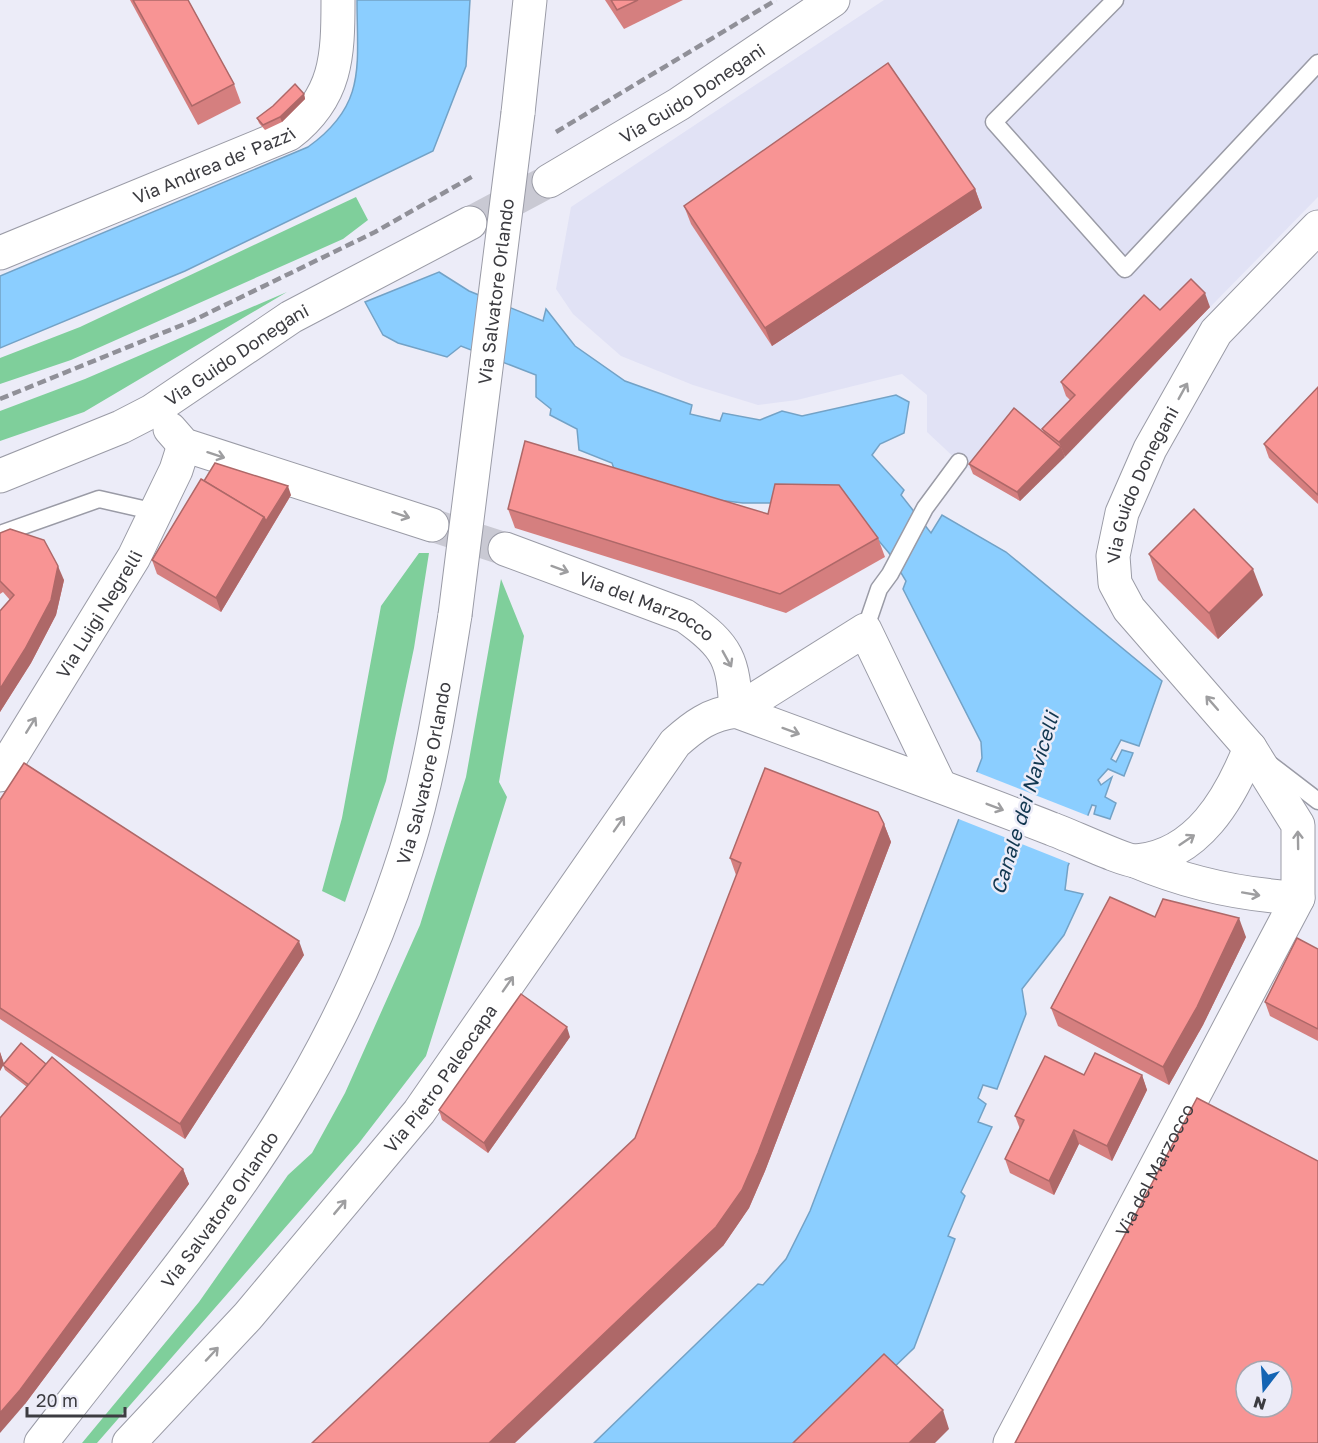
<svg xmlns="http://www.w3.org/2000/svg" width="1318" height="1443" font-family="'Golos Text',sans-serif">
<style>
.built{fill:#e1e2f5}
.green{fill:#7fcf9b}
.water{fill:#8bceff;stroke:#73a2c6;stroke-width:1.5}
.pier{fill:#ececf8}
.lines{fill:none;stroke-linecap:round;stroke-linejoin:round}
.minor-tunnel{stroke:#c9c9d3;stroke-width:33;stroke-dasharray:33 16;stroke-linecap:butt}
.service-casing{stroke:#9a9ba6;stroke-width:19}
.minor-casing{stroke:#9a9ba6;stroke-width:35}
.secondary-casing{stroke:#9a9ba6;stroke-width:35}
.service{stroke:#fff;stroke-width:16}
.minor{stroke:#fff;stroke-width:33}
.secondary{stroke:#fff;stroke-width:33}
.rail{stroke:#909098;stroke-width:4.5;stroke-dasharray:9 4.5;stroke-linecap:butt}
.secondary-bridge-casing{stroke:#9a9ba6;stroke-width:35;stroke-linecap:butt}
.secondary-bridge{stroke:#fff;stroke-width:33}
.wall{fill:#d57f7f}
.shaded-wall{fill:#ae6868}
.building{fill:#f89494;stroke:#ae6868;stroke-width:1.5;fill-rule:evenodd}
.oneway{stroke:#9e9ea0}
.labels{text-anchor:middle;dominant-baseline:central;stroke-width:5;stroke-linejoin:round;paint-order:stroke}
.street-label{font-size:18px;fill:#3c3c41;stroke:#ececf8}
.water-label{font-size:20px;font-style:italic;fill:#123750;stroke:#ececf8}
</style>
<rect width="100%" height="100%" fill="#ececf8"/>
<!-- built -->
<path class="built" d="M884,0H1318V197L1020,501L959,462L927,432V395L902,374L797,400L758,405L693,385L621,356L573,314L556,289L571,207Z"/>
<!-- green -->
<g class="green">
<path d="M356,197L368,220L343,239L71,360L0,384V358L80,327Z"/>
<path d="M287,292L84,412L0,441V411L85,379Z"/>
<path d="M419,553H429L414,648L386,781L345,902L322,891L342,818L381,606Z"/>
<path d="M501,579L524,636L499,782L507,797L426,1056L359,1143L97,1443H82L199,1302L288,1175L312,1153L345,1093L420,925L466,777Z"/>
</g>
<!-- water -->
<g class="water">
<path d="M357,0H470L466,66L433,151L185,271L0,348V276L308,147C367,105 357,66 357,0Z"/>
<path d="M439,272L469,291L543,321L546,309L575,346L625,381L692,405L690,414L720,421L723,413L760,420L782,411L802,416L896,395L909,402L904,433L880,444L872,455L904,490L901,495L931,533L942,515L1006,552L1162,681L1139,746L1121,740L1111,759L1116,762L1122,750L1133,753L1124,776L1108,769L1098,780L1101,785L1112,777L1105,797L1116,803L1110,819L1094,814L1096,806L1092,805L1068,866L1065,890L1083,894L1064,935L1022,989L1026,1014L997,1089L983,1085L978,1098L986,1104L978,1122L992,1127L961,1192L965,1196L948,1236L955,1239L914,1348L815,1443H594L758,1284L763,1285L786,1259L810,1211L982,758L981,742L903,589L906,581L889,553L847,503H743L701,498L614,469L612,463L579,450L577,429L550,415L551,409L536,397V375L461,346L447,357L398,343L383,335L365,302Z"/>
</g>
<!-- pier -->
<path class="pier" d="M974,771L1091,817L1072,864L956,818Z"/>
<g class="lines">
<!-- minor-tunnel -->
<g class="minor-tunnel">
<path d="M470,223L549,181"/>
<path d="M432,525L505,549"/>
</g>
<defs>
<g id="service">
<path d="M1115,0L994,122L1125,269L1318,63"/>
<path d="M0,534L99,499L156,512"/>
<path d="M865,630L879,589L890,574L925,508L959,462"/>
<path d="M1271,765L1318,801"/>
</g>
<g id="minor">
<path id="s1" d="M549,181L679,104L833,0"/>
<path id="s2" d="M0,253L289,134C337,97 338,56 338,0"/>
<path d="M170,429L184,445L432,525"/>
<path id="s3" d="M0,476L121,427L152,411L291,317L470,223"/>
<path id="s4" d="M505,549L685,616C729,647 733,660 736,711"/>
<path d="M736,711L865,630L940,786"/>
<path id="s5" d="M0,775L134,557L176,470L184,445"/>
<path d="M1135,861C1187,883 1242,895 1298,898"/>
<path id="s6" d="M129,1443L248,1316L419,1112L675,743C694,726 710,714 736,711C841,750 947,788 1052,829C1067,834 1126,862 1137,861C1198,855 1230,798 1250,748"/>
<path id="s7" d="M1010,1443L1298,898V825L1250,748L1129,609L1115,583L1113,556L1122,513L1150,449L1216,332L1318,227"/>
</g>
<g id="secondary">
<path d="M518,113L530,0"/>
<path id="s8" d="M41,1443C124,1335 215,1229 286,1113C336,1032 377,942 406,851C430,775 442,695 455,615"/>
</g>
</defs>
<!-- service casing -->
<use href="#service" class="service-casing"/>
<!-- minor casing -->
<use href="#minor" class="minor-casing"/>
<!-- secondary casing -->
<use href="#secondary" class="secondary-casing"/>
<!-- service -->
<use href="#service" class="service"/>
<!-- minor -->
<use href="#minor" class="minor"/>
<!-- secondary -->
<use href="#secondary" class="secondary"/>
<!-- rail -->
<g class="rail">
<path d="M556,132L776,0"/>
<path d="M0,399L192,321L375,232L475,175"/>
</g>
<defs>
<g id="secondary-bridge">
<path id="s9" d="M455,615L518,113"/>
</g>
</defs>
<!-- secondary-bridge casing -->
<use href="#secondary-bridge" class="secondary-bridge-casing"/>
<!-- secondary-bridge -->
<use href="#secondary-bridge" class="secondary-bridge"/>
</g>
<!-- wall -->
<g class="wall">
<path d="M130,0H188L234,84L241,103L198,125Z"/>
<path d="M605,0H683L624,29Z"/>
<path d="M304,94L305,99L282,122L265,130L259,123L257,118Z"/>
<path d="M975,189L982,208L772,346L691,224L684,206Z"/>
<path d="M1210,307L1020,501L973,474L969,464L1044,433L1042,429L1070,400L1066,396L1061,382L1160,310Z"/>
<path d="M1318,387V504L1269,458L1264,444Z"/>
<path d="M204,481L291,495L221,612L157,574L152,560Z"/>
<path d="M508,509L768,514L878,538L885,557L786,613L515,528Z"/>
<path d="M0,533L64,580L56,615L31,663L0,712V611L10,600L3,592L0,594Z"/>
<path d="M1149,554L1263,595L1218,639L1158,580Z"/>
<path d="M0,800L304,955L185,1139L0,1019Z"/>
<path d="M884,824L891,842L765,1171L749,1208L723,1246L736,875L730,858Z"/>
<path d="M1155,917L1246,937L1203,1025L1169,1085L1058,1026L1051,1008Z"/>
<path d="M1318,949V1041L1270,1016L1265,1002Z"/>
<path d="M570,1037L488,1153L442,1120L439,1110Z"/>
<path d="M0,1052L4,1064H46L183,1169L189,1184L25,1404L27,1087L5,1070L3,1065L0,1071Z"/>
<path d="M1084,1075H1142L1147,1090L1112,1161L1079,1144L1054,1195L1010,1173L1005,1159L1020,1129L1015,1116Z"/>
</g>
<!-- shaded-wall -->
<g class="shaded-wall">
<path d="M304,94L305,99L282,122L280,117Z"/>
<path d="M975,189L982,208L772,346L765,328Z"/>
<path d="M1205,293L1210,307L1065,457L1059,442Z"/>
<path d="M1061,447L1065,457L1020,501L1017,492Z"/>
<path d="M288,486L291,495L221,612L216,598L264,517Z"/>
<path d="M58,566L64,580L56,615L31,663L0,712V689Z"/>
<path d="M1253,569L1263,595L1218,639L1209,613Z"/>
<path d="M884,824L891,842L765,1171L749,1208L723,1246L515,1443H489Z"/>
<path d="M1239,918L1246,937L1203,1025L1169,1085L1163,1067Z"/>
<path d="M299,941L304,955L185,1139L180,1124Z"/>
<path d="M567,1027L570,1037L488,1153L484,1143Z"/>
<path d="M0,1052L4,1064L0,1071Z"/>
<path d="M1142,1075L1147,1090L1112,1161L1107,1146Z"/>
<path d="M1074,1130L1079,1144L1054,1195L1049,1181Z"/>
<path d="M183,1169L189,1184L25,1404L0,1433V1413Z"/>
<path d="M943,1410L949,1429L935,1443H909Z"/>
</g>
<!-- building -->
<g class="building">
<path d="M133,0H188L234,84L192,106Z"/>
<path d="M611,0H638L617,10Z"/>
<path d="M888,63L975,189L765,328L684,206Z"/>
<path d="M295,84L304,94L280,117L263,125L257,118L273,106Z"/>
<path d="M1191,279L1205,293L1059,442L1042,429L1075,395L1061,382L1144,295L1160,310Z"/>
<path d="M1318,387V495L1264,444Z"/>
<path d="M1014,408L1061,447L1017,492L969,464Z"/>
<path d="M525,441L768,514L775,484L839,485L878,538L780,594L508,509Z"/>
<path d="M215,463L288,486L266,521L264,517L204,481Z"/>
<path d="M201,479L264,517L216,598L152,560Z"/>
<path d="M1194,509L1253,569L1209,613L1149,554Z"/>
<path d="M10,529L44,540L58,566L51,600L25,649L0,689V611L14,595L0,581V533Z"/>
<path d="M24,763L299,941L180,1124L0,1008V800Z"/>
<path d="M765,768L878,812L884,824L758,1153L742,1190L716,1227L489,1443H312L635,1138L741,863L730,858Z"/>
<path d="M1110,897L1155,917L1163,899L1239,918L1197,1007L1163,1067L1051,1008Z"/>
<path d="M1297,938L1318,949V1029L1265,1002Z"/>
<path d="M521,994L567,1027L484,1143L439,1110Z"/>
<path d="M21,1043L46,1064L29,1085L3,1065Z"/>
<path d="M1095,1053L1142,1075L1107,1146L1074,1130L1049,1181L1005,1159L1024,1120L1015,1116L1045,1056L1084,1075Z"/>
<path d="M52,1057L183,1169L20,1390L0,1413V1118Z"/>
<path d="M1197,1098L1318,1161V1443H1015ZM1246,1371H1282V1407H1246Z"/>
<path d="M884,1354L943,1410L909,1443H793Z"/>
</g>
<!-- one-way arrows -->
<defs><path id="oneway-shaft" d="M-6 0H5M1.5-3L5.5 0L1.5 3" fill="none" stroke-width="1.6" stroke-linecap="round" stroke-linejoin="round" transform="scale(1.5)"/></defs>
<g class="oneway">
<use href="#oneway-shaft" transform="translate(1183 391) rotate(-61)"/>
<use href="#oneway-shaft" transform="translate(216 455) rotate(18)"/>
<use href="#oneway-shaft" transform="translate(401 515) rotate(18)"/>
<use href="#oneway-shaft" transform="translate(560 569) rotate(20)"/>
<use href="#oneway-shaft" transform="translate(727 659) rotate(61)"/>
<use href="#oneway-shaft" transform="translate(1212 703) rotate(-131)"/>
<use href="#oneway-shaft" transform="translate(31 725) rotate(-58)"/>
<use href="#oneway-shaft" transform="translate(791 731) rotate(20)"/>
<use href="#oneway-shaft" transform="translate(995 807) rotate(21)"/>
<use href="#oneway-shaft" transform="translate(619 824) rotate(-55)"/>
<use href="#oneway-shaft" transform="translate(1187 840) rotate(-34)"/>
<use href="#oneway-shaft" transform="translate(1298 840) rotate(-91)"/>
<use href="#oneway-shaft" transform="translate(1251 894) rotate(10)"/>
<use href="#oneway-shaft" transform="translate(508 984) rotate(-55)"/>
<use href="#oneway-shaft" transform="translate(340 1207) rotate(-50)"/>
<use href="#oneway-shaft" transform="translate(212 1354) rotate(-47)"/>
</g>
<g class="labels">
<!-- street labels -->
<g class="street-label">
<text stroke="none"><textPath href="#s1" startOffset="168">Via Guido Donegani</textPath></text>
<text stroke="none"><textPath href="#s2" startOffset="231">Via Andrea de' Pazzi</textPath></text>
<text stroke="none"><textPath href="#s9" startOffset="326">Via Salvatore Orlando</textPath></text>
<text stroke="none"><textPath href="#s3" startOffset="267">Via Guido Donegani</textPath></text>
<text stroke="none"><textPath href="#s7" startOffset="1098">Via Guido Donegani</textPath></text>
<text stroke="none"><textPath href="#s4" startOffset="153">Via del Marzocco</textPath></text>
<text stroke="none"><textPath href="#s5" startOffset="189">Via Luigi Negrelli</textPath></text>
<text stroke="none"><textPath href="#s8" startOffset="780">Via Salvatore Orlando</textPath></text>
<text stroke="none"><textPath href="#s6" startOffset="480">Via Pietro Paleocapa</textPath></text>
<text stroke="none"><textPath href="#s7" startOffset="309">Via del Marzocco</textPath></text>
<text stroke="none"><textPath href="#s8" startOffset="294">Via Salvatore Orlando</textPath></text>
</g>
<!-- water labels -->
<g class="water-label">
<text transform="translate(1024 803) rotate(-73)">Canale dei Navicelli</text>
</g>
</g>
<!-- north arrow -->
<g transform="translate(1264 1389) rotate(197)"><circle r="28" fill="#ececf8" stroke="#a6a6af" stroke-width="1.5"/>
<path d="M0-4.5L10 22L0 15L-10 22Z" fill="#1464b3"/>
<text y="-9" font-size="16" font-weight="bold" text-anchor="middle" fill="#3c3c41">N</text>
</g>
<!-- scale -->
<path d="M27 1407v9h98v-9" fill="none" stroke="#3c3c41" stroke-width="3"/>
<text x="36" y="1407" font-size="18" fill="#3c3c41" stroke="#ececf8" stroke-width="4.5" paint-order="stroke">20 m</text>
</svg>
